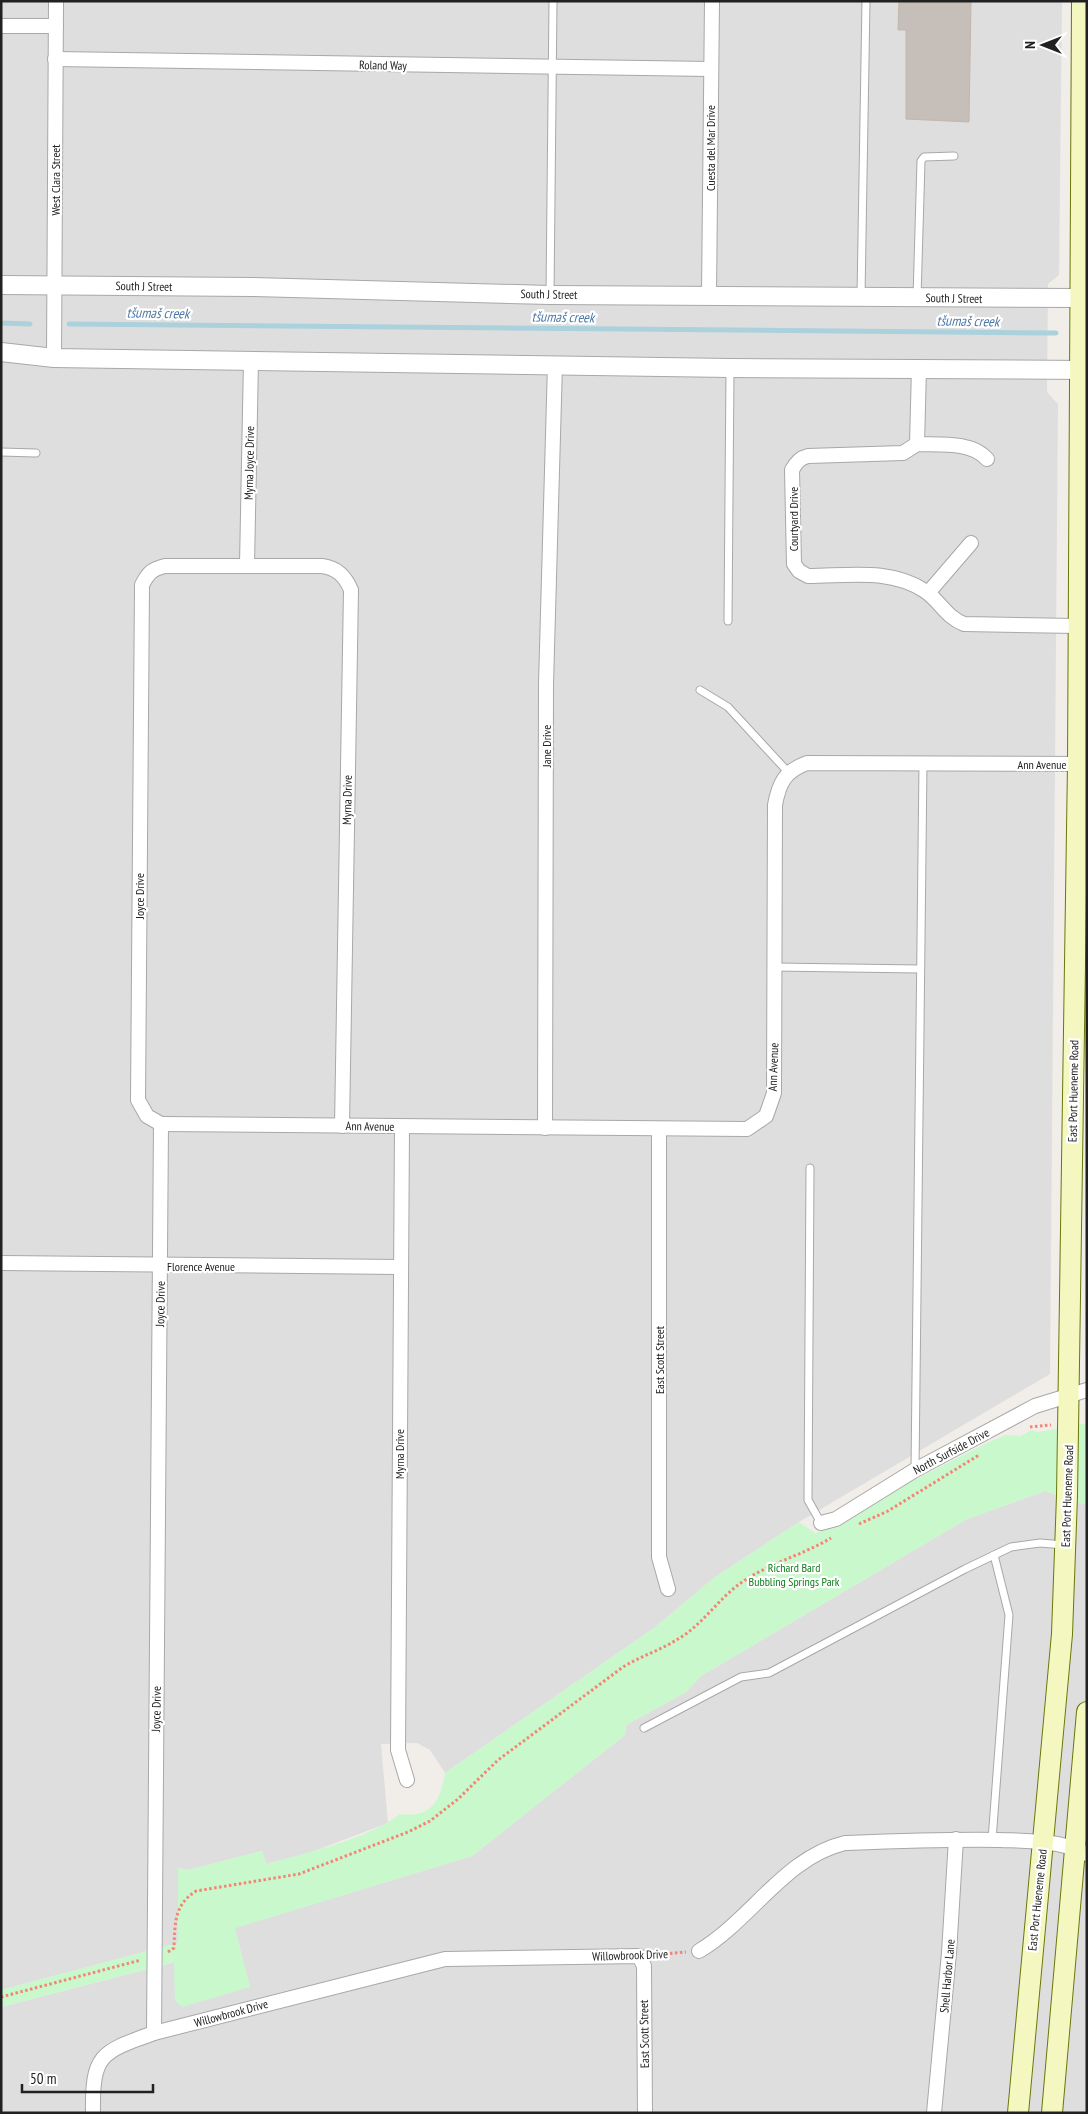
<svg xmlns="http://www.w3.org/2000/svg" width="1088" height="2114" font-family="'PT Sans Narrow',sans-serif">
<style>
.residential{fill:#dfdede}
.park{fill:#c9f8cd}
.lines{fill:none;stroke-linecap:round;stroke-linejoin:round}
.stream{stroke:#abd1dd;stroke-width:5}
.building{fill:#c6beb8;stroke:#c2b6ab}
.service-casing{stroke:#a8a8a8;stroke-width:9}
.minor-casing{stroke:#a8a8a8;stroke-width:16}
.tertiary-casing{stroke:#a8a8a8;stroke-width:20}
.secondary-casing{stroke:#6a770a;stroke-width:22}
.path{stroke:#f58476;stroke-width:3;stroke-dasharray:2.5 2.5;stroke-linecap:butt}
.service{stroke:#fff;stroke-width:7}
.minor{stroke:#fff;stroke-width:14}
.tertiary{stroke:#fff;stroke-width:18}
.secondary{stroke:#f4f8c0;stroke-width:20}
.labels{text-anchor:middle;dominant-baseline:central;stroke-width:4.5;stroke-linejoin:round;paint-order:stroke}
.street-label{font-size:12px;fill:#212121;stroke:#fff}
.park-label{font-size:12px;fill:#107e1b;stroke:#fff}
.water-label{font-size:14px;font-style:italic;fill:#4d79a7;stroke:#fff}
</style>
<rect width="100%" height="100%" fill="#f1eee9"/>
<!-- residential -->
<g class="residential">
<path d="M1,1H1062L1059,275L1048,284L1047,392L1058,404L1050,1374L799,1522L715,1577L654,1628L445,1773L430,1750L417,1743L381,1744L388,1823L309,1853L266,1864L262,1851L188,1870L178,1868V1943L1,1990Z"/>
<path d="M1045,1491L1087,1505V2113H1V2007L175,1962V2000L250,1987L234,1928L472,1856L625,1735L626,1725L686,1692L701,1676L967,1519Z"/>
</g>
<!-- park -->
<path class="park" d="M1087,1423V1505L1045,1491L967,1519L701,1676L686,1692L626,1725L625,1735L472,1856L235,1928L250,1987L182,2007L175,2000L174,1962L1,2007V1990L178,1943V1868L188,1870L262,1851L266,1864C306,1853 368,1839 400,1814C432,1818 440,1801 445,1773L654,1628L715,1577L799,1522L815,1533L838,1527L910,1482L989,1442L1006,1435L1021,1436L1032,1430L1038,1432Z"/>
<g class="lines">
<!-- stream -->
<g class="stream">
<path d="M1,323L30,324"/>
<path d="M69,324L1056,333"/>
</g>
</g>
<!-- building -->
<path class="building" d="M899,1H971L969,122L906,119V30H898Z"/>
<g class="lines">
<defs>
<g id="service">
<path d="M550,295L553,1"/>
<path d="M861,296L866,1"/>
<path d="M917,298L921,161L924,157L954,156"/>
<path d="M1,452L36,453"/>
<path d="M728,621L730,369"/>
<path d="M700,690L728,707L788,772"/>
<path d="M774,967L920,969"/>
<path d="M810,1168L808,1500L821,1523"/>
<path d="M915,1470L923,763"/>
<path d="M644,1728L741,1677L769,1673L965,1569L1011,1547L1040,1543L1064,1545"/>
<path d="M992,1840L1009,1615L994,1555"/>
</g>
<g id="minor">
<path d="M1,26H56"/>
<path d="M55,59L711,69"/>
<path d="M709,295L712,1"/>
<path d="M54,358L56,1"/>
<path d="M919,368L917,444L903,453L808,456C800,458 796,462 792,470L794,564L799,571L808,576C848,576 890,568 925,591C940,601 946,617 964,624L1077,626"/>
<path d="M917,444C939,445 971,441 987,459"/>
<path d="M247,565L251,360"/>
<path d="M928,593L971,543"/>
<path d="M161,1124L747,1129L766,1116L774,1093L775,805C779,783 785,771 807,763L1087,764"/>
<path d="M402,1127L398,1750L407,1780"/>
<path d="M545,1128L546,684L555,364"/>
<path d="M659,1129V1557L668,1589"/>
<path d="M1,1263L400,1267"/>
<path d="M821,1523L836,1519L915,1470L1035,1406L1087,1390"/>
<path d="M699,1951C751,1920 785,1857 845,1843C897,1841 948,1839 1000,1840C1029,1841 1060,1840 1087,1854"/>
<path d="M154,2033L161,1124L147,1116L138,1100L142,585C148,573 152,569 165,566H322C337,568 345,576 351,590L342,1126"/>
<path d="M93,2113C92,2054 101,2052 154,2033L445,1959L639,1956L644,1966L645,2113"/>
<path d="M934,2113L949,1953L956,1839"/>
</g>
<g id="tertiary">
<path d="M1,285L252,287L550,295L1079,298L1085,311"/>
<path d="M1,352L54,358L730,368L1087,370"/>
</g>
<g id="secondary">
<path d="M1018,2113L1062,1634L1067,1496L1078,764L1082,1"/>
<path d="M1052,2113L1087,1712"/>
</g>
</defs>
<!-- service casing -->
<use href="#service" class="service-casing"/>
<!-- minor casing -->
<use href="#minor" class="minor-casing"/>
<!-- tertiary casing -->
<use href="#tertiary" class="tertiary-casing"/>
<!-- secondary casing -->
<use href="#secondary" class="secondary-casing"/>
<!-- path -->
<g class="path">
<path d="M1030,1427L1051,1425"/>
<path d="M859,1524L888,1511L979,1455"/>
<path d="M168,1952L174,1948C175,1923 174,1905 196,1891L299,1874L408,1832L430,1821L458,1799L498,1760L623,1667C641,1656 661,1650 678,1639C701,1626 717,1601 738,1585C766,1564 801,1556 831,1538"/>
<path d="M655,1955L686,1952"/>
<path d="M1,1997L141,1960"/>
</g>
<!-- service -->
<use href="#service" class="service"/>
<!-- minor -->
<use href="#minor" class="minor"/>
<!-- tertiary -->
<use href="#tertiary" class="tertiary"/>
<!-- secondary -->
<use href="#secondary" class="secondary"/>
</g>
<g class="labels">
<!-- street labels -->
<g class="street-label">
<text transform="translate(383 65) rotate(1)">Roland Way</text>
<text transform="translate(710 148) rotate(-90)">Cuesta del Mar Drive</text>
<text transform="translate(55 180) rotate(-90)">West Clara Street</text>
<text transform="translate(144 286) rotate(1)">South J Street</text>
<text transform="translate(549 294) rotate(1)">South J Street</text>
<text transform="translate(954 298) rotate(1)">South J Street</text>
<text transform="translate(249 463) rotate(-89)">Myrna Joyce Drive</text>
<text transform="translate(793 519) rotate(-90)">Courtyard Drive</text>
<text transform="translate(546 746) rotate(-90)">Jane Drive</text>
<text x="1042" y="764">Ann Avenue</text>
<text transform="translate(347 800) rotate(-89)">Myrna Drive</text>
<text transform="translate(139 896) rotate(-90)">Joyce Drive</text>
<text transform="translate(773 1067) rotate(-88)">Ann Avenue</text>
<text transform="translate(1073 1091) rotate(-89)">East Port Hueneme Road</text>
<text transform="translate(370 1126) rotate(1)">Ann Avenue</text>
<text x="201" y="1266">Florence Avenue</text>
<text transform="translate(160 1304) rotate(-89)">Joyce Drive</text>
<text transform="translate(659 1360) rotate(-90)">East Scott Street</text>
<text transform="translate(951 1451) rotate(-28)">North Surfside Drive</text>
<text transform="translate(399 1454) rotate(-90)">Myrna Drive</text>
<text transform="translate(1067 1496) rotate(-88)">East Port Hueneme Road</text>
<text transform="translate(156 1709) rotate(-89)">Joyce Drive</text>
<text transform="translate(1037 1900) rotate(-84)">East Port Hueneme Road</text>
<text transform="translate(630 1955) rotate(-2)">Willowbrook Drive</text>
<text transform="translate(947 1976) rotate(-85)">Shell Harbor Lane</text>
<text transform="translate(231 2013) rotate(-15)">Willowbrook Drive</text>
<text transform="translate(644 2034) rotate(-91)">East Scott Street</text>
</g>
<!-- park labels -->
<g class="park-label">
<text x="794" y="1567">Richard Bard<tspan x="794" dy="14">Bubbling Springs Park</tspan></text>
</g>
<!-- water labels -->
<g class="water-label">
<text transform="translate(158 313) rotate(1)">tšumaš creek</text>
<text transform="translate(563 317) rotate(1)">tšumaš creek</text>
<text transform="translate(968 321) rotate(1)">tšumaš creek</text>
</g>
</g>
<!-- border -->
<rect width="1088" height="2114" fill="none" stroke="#212121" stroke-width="5"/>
<!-- north arrow -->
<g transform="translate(1043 45) rotate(270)" stroke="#ffffff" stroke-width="4" paint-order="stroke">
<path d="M0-4L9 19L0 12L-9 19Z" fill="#212121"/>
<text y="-8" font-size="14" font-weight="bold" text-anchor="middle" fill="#212121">N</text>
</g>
<!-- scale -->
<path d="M22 2084v8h131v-8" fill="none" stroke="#212121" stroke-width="2.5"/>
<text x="30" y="2084" font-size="15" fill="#212121" stroke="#ffffff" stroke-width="4" paint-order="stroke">50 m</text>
</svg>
